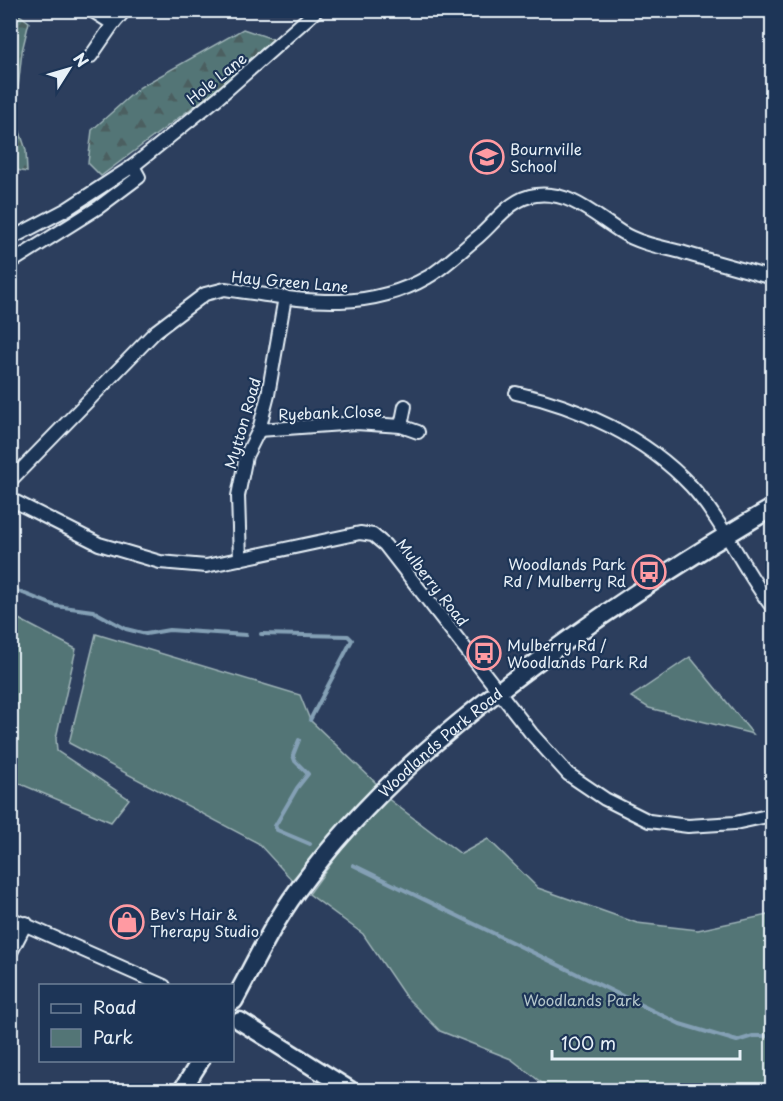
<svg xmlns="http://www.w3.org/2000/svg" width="783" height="1101" font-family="'Playpen Sans',sans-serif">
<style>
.green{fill:#537576;stroke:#9eb3b7;stroke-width:1.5}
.forest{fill:url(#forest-firs);stroke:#9eb3b7;stroke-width:1.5}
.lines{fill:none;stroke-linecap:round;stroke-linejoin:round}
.stream{stroke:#84a0b5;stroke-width:4}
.street-casing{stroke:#e8f1f8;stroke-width:16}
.secondary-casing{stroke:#e8f1f8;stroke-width:21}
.street{stroke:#1d3557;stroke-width:12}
.secondary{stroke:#1d3557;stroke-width:16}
.labels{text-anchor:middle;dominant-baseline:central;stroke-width:4.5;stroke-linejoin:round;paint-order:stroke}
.street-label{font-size:15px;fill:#e8f1f8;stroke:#1d3557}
.poi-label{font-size:15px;fill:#e8f1f8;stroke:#1d3557;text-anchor:start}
.park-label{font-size:15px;fill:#b4c6ca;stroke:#1d3557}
</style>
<defs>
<pattern id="forest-firs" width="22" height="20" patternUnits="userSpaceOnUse" patternTransform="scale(1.5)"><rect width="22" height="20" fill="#537576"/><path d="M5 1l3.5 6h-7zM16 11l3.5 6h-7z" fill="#4c5e60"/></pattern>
</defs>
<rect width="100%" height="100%" fill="#2c3e5d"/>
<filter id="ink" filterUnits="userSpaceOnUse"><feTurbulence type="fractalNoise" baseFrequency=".0167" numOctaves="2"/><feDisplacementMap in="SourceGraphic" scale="12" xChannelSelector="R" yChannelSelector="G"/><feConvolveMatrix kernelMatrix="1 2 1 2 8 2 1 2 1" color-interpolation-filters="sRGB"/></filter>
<g filter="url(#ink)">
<!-- green -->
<g class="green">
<path d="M11,615L76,649L56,738L57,751L129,799L111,822L11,780Z"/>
<path d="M96,634L300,695L310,720L377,784L292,880L258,843L69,743Z"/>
<path d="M690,657L753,734L649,708L631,697Z"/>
<path d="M387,798L461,854L488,839L538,888L637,923L698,930L772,914V1090H551L511,1059L440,1031L405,996L363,934L309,894L351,836Z"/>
</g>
<!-- forest -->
<g class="forest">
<path d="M14,11L29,22L22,51L15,117L26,150L27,172L11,169L10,12Z"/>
<path d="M243,29L273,39L217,89L101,176L88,163L92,130L140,87Z"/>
</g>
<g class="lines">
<!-- stream -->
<g class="stream">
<path d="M10,588L56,606L93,611L126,629L146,634L169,630L246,635"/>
<path d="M261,634L348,636L352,640L310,720"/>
<path d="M299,740L293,755L295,761L308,774L297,788L275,826L277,830L310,844"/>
<path d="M353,865L680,1024L737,1041L753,1036H772"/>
</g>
<defs>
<g id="street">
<path d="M91,10L113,24L125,10"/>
<path d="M91,56L113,24"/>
<path d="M10,239L67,209L133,166L220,96L317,10"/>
<path d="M10,263L99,207L139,177L133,166"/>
<path d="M516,393C580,407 645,437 691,486C722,520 743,569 772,607"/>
<path d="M401,426L418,432"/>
<path d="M259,430L356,423L401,426L405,406"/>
<path d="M10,481L156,331L205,294L225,289C297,299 362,315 428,277C446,266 462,250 478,237C496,222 510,198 536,195C570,191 594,215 621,232C638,243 661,247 681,252C711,261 742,269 772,278"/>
<path d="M10,499L99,544L160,562L206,566L360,533L373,535L385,545L531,733L568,774L605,799L649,821L688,826L735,823L772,815"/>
<path d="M240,559L238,496L246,456L259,430L268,395L285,297"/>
<path d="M10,918L164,986"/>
<path d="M10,954L26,923"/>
</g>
<g id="secondary">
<path id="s1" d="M234,1001C254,964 272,925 297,891C366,796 450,726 544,657C617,604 693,554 772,508"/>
<path d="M240,1021L350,1090"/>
<path d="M182,1090L201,1060"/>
</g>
</defs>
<!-- street casing -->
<use href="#street" class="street-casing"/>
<!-- secondary casing -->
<use href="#secondary" class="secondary-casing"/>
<!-- street -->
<use href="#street" class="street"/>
<!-- secondary -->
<use href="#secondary" class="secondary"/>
</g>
</g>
<!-- icons -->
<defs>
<symbol id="school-ring" viewBox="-11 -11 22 22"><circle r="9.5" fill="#1d3557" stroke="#ff9aa2" stroke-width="1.5"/><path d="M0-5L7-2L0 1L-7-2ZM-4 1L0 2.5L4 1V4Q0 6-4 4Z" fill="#ff9aa2"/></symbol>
<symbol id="bus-ring" viewBox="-11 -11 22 22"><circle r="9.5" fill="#1d3557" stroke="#ff9aa2" stroke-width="1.5"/><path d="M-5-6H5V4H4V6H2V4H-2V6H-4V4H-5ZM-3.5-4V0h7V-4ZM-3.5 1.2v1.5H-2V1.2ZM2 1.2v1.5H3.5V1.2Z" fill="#ff9aa2"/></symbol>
<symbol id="shop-ring" viewBox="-11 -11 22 22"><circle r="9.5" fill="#1d3557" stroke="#ff9aa2" stroke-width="1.5"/><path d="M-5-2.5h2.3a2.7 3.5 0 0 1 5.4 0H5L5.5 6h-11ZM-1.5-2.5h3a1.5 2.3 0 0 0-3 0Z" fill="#ff9aa2"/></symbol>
</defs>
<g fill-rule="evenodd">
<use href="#school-ring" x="468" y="138" width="38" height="38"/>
<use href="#bus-ring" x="630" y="553" width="38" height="38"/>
<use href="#bus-ring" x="465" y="634" width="38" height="38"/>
<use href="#shop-ring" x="108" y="903" width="38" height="38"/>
</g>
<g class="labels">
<!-- street labels -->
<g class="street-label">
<text transform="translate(216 78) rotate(-39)">Hole Lane</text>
<text transform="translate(290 281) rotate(5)">Hay Green Lane</text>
<text transform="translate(330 412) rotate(-2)">Ryebank Close</text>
<text transform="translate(242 423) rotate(-74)">Mytton Road</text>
<text transform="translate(433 582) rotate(52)">Mulberry Road</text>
<text stroke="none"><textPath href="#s1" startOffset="334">Woodlands Park Road</textPath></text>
</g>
<!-- poi labels -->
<g class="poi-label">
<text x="510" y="148">Bournville<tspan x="510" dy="17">School</tspan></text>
<text x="626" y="563" text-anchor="end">Woodlands Park<tspan x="626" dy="17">Rd / Mulberry Rd</tspan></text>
<text x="507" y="644">Mulberry Rd /<tspan x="507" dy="17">Woodlands Park Rd</tspan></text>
<text x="150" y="913">Bev's Hair &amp;<tspan x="150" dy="17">Therapy Studio</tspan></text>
</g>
<!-- park labels -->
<g class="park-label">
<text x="582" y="999">Woodlands Park</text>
</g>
</g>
<!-- margin -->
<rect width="783" height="1101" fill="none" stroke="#1d3557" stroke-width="36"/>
<rect x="18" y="18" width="747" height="1065" fill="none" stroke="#e8f1f8" stroke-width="2" filter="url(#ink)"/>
<!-- legend -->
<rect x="39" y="984" width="195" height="78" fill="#1d3557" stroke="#6e8097" stroke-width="1.5"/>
<rect x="51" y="1004" width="30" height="9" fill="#1d3557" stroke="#6e8097" stroke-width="1.5"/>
<text x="93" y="1014" font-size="18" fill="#e8f1f8">Road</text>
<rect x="51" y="1029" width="30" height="18" fill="#537576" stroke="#6e8097" stroke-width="1.5"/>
<text x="93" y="1044" font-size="18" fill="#e8f1f8">Park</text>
<!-- north arrow -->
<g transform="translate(69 69) rotate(53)" stroke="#1d3557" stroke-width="4.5" paint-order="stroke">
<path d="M0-4.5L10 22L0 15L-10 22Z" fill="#e8f1f8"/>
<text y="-9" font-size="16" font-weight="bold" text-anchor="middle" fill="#e8f1f8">N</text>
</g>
<!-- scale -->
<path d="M552 1050v9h188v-9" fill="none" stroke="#e8f1f8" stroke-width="3"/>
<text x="561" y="1050" font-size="18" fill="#e8f1f8" stroke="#1d3557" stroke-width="4.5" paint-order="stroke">100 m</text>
</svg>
